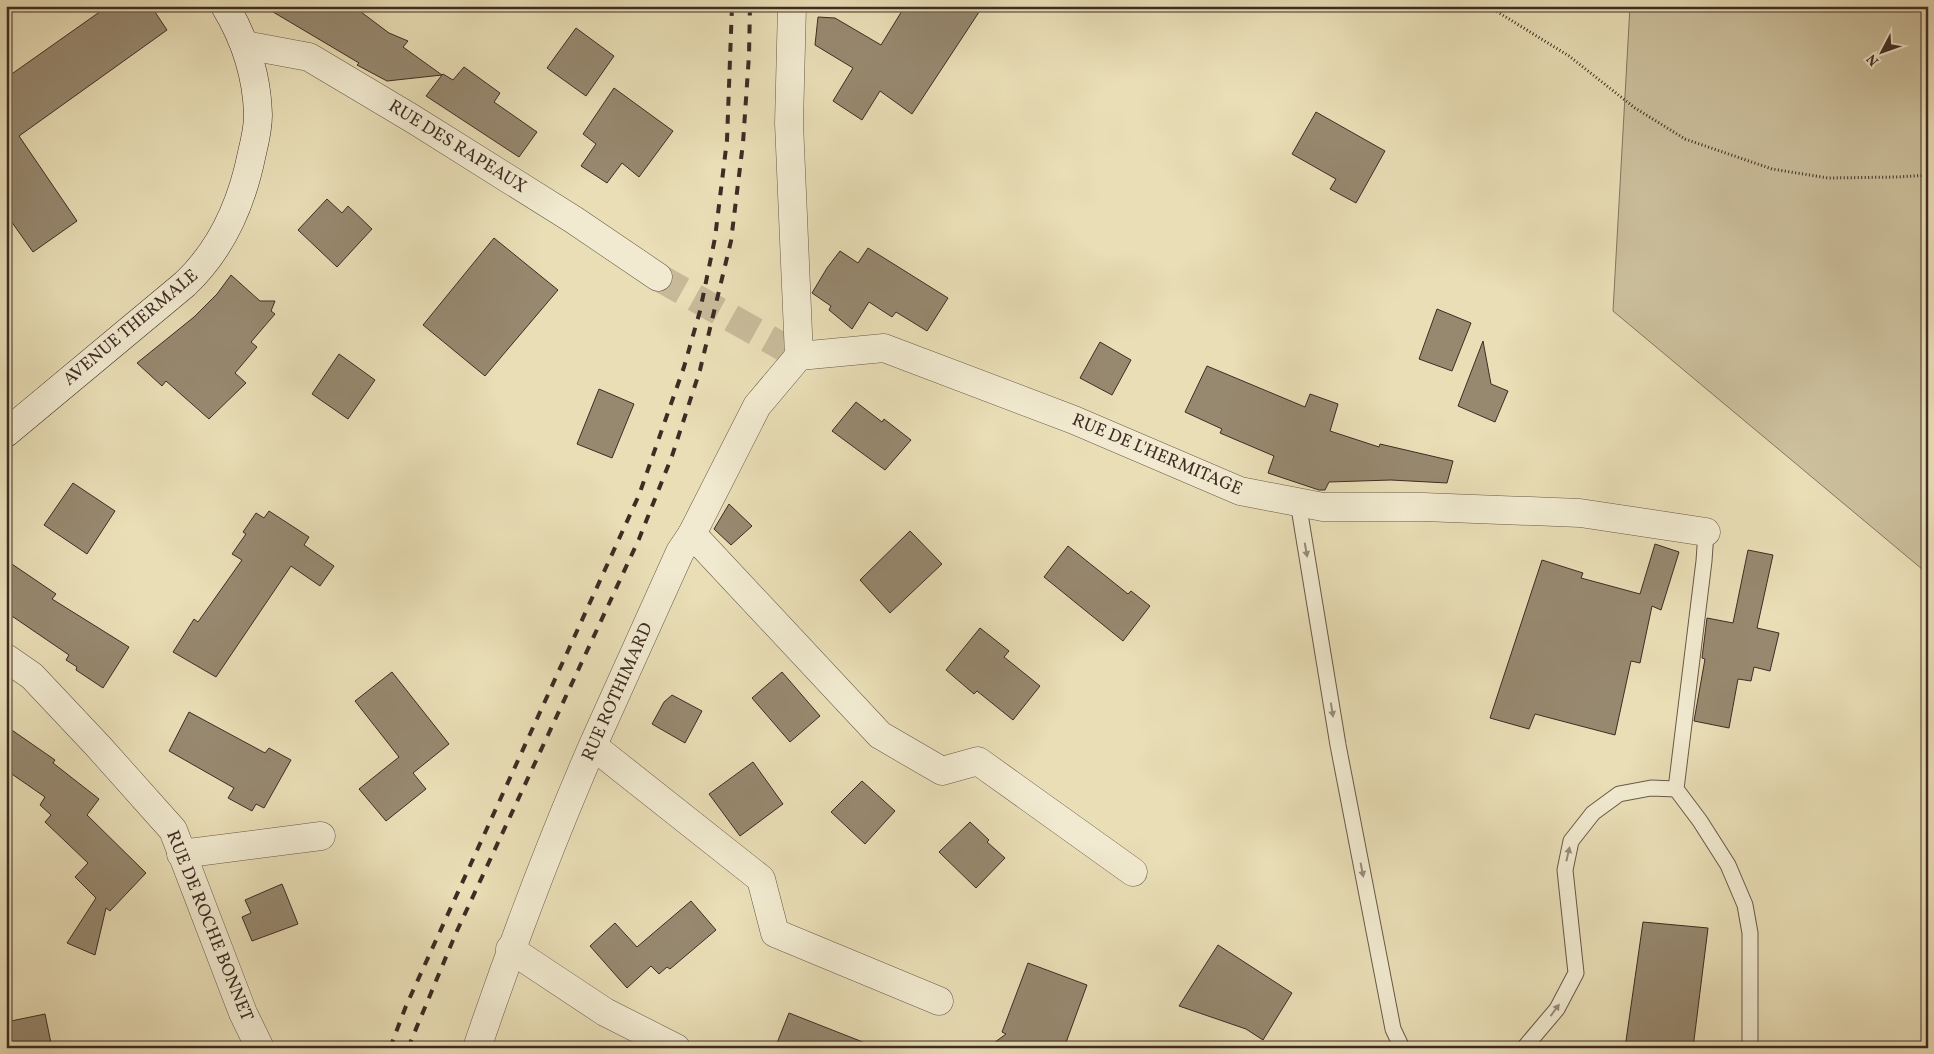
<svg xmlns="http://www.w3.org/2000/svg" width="1934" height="1054" font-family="Vollkorn,serif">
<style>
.green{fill:#ccc09d;stroke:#857660}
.building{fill:#978970;stroke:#3e2c24}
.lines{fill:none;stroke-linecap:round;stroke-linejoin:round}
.minor-tunnel{stroke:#c7ba99;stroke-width:28;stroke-dasharray:28 14;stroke-linecap:butt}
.service-casing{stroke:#695848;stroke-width:17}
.minor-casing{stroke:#695848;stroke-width:29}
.secondary-casing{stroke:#3e2c24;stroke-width:29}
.path{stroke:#3e2c24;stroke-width:3;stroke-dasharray:1 2.5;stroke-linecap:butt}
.service{stroke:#f1ead0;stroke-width:15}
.minor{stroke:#f1ead0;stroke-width:28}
.secondary{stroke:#f1ead0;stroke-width:28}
.rail{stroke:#3e2c24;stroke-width:4;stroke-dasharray:9 9;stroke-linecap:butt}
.oneway{fill:#988b7a}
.labels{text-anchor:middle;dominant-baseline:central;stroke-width:4;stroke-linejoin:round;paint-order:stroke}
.street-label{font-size:18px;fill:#3e2c24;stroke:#f1ead0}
</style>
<rect width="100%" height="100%" fill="#e9deb6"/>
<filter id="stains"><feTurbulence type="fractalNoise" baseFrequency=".004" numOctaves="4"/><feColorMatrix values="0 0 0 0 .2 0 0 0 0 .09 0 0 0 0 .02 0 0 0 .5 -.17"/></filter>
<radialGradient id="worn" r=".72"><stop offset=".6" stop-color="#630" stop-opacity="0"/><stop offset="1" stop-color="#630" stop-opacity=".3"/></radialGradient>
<!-- green -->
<path class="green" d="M1630,6H1928V574L1613,311Z"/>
<!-- building -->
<g class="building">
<path d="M108,6H151L167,30L19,136L77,221L33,252L6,214V78Z"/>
<path d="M263,6H353L389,33L408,41L403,47L442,75L443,74L453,80L464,67L500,93L494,102L537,132L519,157L426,96L442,75L387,81L357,65L359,63Z"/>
<path d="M905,6H983L912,114L880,91L862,120L833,101L853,68L815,45L818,17L835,18L881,45Z"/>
<path d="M576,28L614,56L586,96L547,68Z"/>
<path d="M614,88L673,131L639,177L622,163L607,183L581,166L596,144L583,134Z"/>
<path d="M1316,112L1385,151L1356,203L1330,189L1336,179L1292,154Z"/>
<path d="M327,199L342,213L348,206L372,229L337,267L298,230Z"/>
<path d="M494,238L558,290L485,376L423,325Z"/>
<path d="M868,248L948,298L927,331L896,312L892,317L869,302L852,329L829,310L831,306L812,293L827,268L840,251L858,263Z"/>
<path d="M231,275L260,301H275L271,311L275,314L251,342L257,347L235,373L246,383L209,419L166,381L162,386L137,363L194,317L217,294Z"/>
<path d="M1437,309L1471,323L1452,371L1419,359Z"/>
<path d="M1483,341L1491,384L1508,391L1495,422L1458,406Z"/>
<path d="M1100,342L1131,360L1112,395L1080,378Z"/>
<path d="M339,354L375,380L348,419L312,394Z"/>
<path d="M1207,366L1305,407L1310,394L1338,404L1330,431L1379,447L1380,444L1453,461L1447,483L1391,480L1329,482L1325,490H1319L1268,473L1274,456L1220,433L1222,429L1185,412Z"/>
<path d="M599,389L634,404L612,458L577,444Z"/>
<path d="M856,402L882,422L884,419L911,440L885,470L832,431Z"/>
<path d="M73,483L115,511L87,554L44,525Z"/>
<path d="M729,504L752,526L731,545L714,529Z"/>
<path d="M269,511L309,537L304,545L334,566L320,586L291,566L216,677L173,652L194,619L198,622L242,560L232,554L246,534L243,532L256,513L264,518Z"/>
<path d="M910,531L942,564L890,613L860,580Z"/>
<path d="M1655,544L1679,552L1661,610L1652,606L1640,663L1631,661L1615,735L1535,714L1529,729L1490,718L1542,560L1583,573L1581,578L1640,594Z"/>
<path d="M1068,546L1128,594L1131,591L1150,606L1123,641L1044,577Z"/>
<path d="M1748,550L1773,555L1757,628L1779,633L1770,671L1754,667L1751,681L1738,679L1729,728L1694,721L1705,659L1702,658L1707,618L1733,623Z"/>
<path d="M6,560L56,594L52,599L129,647L103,688L76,670L77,667L66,660L69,655L6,612Z"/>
<path d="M980,628L1009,651L1004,657L1040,686L1013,720L977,691L974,694L946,670Z"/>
<path d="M392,672L449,744L413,773L426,789L386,821L359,789L399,757L355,701Z"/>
<path d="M782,672L820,716L790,742L752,698Z"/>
<path d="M672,695L702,711L685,743L652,724L664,702Z"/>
<path d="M189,712L265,753L269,748L291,760L264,808L256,804L252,811L228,798L234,788L169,751Z"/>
<path d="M6,726L55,760L53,763L99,799L87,815L146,873L110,911L106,908L95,955L67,943L96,898L75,877L88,863L45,822L51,815L40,805L45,797L6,770Z"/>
<path d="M753,762L783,804L740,836L709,794Z"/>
<path d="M862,781L895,811L865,844L831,812Z"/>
<path d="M970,822L989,840L987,842L1005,858L976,888L939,852Z"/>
<path d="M282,884L298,924L252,941L242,917L251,913L245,900Z"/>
<path d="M691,901L716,930L670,969L667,967L659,974L651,966L627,988L590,946L615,923L637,947Z"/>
<path d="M1643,922L1708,928L1693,1048H1625Z"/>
<path d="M1218,945L1292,993L1263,1040L1246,1029L1179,1006Z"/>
<path d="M1028,963L1087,985L1064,1048H987L1006,1034L1002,1032Z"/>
<path d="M789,1013L873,1046V1048H775Z"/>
<path d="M45,1014L52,1048H6V1022Z"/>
</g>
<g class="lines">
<!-- minor-tunnel -->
<path class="minor-tunnel" d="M658,277L799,356"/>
<defs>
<g id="service">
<path d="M1298,502L1338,745L1393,1029L1402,1048"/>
<path d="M1706,532L1704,561L1676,789L1700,821L1728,865L1745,905L1750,933V1048"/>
<path d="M1524,1048L1557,1009L1576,973L1565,870L1571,841L1593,813L1619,794L1651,788L1676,789"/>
</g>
<g id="minor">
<path d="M792,6L789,123L799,356"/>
<path d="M245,45L309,57L413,119L574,220L658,277"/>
<path d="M799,356L884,348L1074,420L1240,491L1323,507H1423L1580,513L1706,532"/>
<path d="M692,534L880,735L942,771L978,761L1133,872"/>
<path d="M6,658L32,676L98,746L173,830L243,1013L260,1048"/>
<path d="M593,746L761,879L775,933L939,1001"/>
<path d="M181,854L321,836"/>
<path d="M510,949L605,1012L676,1048"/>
<path d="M477,1048C512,945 550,844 593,745C622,680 651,616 680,552L692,534L757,406L799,356"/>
</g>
<path id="secondary" d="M6,433L185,284C222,249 242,203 252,153C255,141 258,128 258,115C257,76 245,39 225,6"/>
</defs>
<!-- service casing -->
<use href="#service" class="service-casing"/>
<!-- minor casing -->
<use href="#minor" class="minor-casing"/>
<!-- secondary casing -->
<use href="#secondary" class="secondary-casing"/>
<!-- path -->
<path class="path" d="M1488,6L1569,56L1635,108L1685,139L1772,169L1828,178L1898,177L1928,175"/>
<!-- service -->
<use href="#service" class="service"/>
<!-- minor -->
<use href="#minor" class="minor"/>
<!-- secondary -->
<use href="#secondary" class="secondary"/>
<!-- rail -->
<g class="rail">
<path d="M390,1048L406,1006L639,495L684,367L700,311L715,238L727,140L732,6"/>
<path d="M408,1048L456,933L639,539L672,456L700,370L731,241L743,143L749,55L750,6"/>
</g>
</g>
<!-- one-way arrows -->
<defs><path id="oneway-solid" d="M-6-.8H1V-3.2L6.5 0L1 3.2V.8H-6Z" transform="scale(1.25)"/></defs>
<g class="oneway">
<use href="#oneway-solid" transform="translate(1306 550) rotate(80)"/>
<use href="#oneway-solid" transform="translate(1332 710) rotate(81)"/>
<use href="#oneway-solid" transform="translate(1568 854) rotate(-77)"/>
<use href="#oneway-solid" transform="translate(1362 870) rotate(79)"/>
<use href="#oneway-solid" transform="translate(1555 1010) rotate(-54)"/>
</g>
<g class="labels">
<!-- street labels -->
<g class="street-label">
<text transform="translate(457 147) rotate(32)">RUE DES RAPEAUX</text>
<text transform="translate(131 328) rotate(-40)">AVENUE THERMALE</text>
<text transform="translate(1157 455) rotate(23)">RUE DE L'HERMITAGE</text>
<text transform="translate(618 692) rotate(-66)">RUE ROTHIMARD</text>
<text transform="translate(209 926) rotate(68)">RUE DE ROCHE BONNET</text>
</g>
</g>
<!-- margin -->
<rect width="1934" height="1054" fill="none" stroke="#e9deb6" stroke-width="25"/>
<rect x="8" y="8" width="1919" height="1039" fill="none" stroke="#3e2c24" stroke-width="2.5"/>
<rect x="12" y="12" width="1909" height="1029" fill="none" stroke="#3e2c24"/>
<!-- north arrow -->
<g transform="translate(1882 52) rotate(229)" stroke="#f1ead0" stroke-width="4" paint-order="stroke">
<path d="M0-4L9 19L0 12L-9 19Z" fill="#3e2c24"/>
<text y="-8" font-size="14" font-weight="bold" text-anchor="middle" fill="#3e2c24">N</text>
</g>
<rect width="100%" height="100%" filter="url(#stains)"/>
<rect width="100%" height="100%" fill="url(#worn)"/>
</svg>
